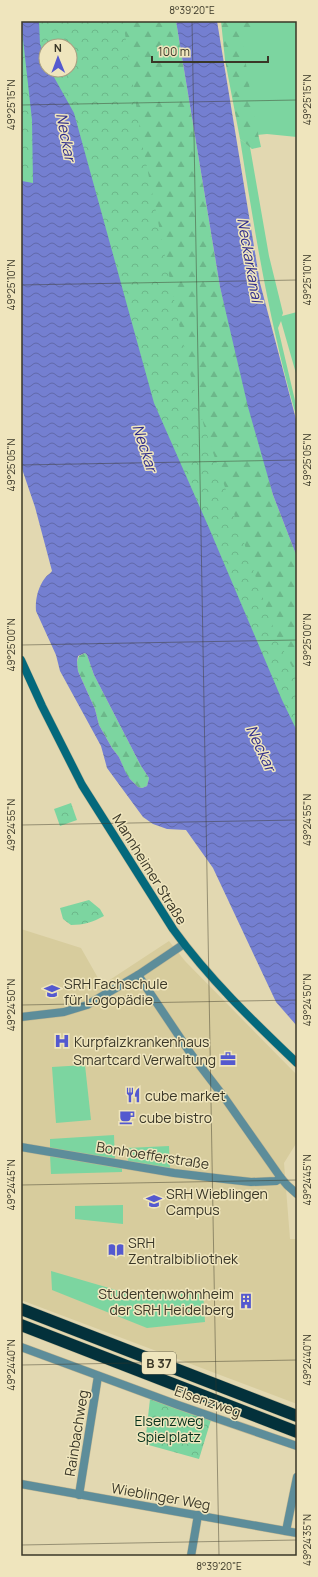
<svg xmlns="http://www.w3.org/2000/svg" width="318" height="1577" font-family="Manrope,sans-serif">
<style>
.built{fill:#d7cc9d}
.grass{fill:#7cd5a0}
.forest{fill:url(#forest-firs)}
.park{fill:url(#park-crowns);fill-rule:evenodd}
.water{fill:url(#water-waves);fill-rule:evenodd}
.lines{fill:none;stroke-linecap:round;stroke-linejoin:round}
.street-casing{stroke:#bdb593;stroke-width:9}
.secondary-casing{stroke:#bdb593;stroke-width:9}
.highway-casing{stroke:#bdb593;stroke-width:13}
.street{stroke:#5d8d9a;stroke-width:8}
.secondary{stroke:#04697c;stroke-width:8}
.highway{stroke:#03313b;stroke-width:12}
.ticks{fill:none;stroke:#3a3727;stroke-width:1;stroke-opacity:0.45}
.labels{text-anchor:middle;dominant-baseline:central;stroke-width:3;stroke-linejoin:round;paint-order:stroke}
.shield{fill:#efe5bd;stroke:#706b54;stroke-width:1}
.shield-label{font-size:13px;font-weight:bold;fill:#3a3727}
.street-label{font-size:14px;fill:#3a3727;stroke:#efe5bd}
.poi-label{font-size:14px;fill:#3a3727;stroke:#efe5bd;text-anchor:start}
.park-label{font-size:14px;fill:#06321c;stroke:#efe5bd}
.water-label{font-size:15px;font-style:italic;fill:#2e2c8c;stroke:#efe5bd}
.neatline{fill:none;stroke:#3a3727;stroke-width:1.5}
.ticks-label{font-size:10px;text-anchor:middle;fill:#3a3727}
</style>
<defs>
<pattern id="forest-firs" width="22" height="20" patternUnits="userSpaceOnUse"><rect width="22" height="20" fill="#7cd5a0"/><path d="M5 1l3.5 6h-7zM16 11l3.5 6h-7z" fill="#6cb78a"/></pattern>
<pattern id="park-crowns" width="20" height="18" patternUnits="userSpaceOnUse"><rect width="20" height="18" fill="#7cd5a0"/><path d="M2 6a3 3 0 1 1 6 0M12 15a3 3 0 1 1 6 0" fill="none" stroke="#6cb78a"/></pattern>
<pattern id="water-waves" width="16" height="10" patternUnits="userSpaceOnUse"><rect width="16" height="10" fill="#747fd1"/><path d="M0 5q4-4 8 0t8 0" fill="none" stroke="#6069aa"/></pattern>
</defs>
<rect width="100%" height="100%" fill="#e2d8b1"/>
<!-- built -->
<path class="built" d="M21,929L81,948L102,985L169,941L185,961L297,1075V1142L284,1163L290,1239H297V1404L21,1300Z"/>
<!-- grass -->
<g class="grass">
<path d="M229,21H297V137L267,134L248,136Z"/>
<path d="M240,139L250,147L269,256L283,313L282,316L297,312V377L281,321L278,328L297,409V419C270,327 255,234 240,139Z"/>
<path d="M85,1065L91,1120L56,1123L52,1067Z"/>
<path d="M114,1135L115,1161L50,1149V1139Z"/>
<path d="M169,1146L170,1170L128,1163L127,1148Z"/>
<path d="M50,1155L122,1167V1172L51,1174Z"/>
<path d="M123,1205V1224L75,1219V1206Z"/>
<path d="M51,1271L133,1295L203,1291L205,1322L147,1328L52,1290Z"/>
</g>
<!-- forest -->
<g class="forest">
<path d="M39,21H176L220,287L273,495L297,557V731L70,70V46H46Z"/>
<path d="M221,21H256L251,35L242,38L253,110L261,147L252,149L240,139L225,60Z"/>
<path d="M85,653L87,655L94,675L141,766L149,778L147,786L142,788L138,787L130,779L126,774L119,757L112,748L99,725L95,709L78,671L77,662L79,656Z"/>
</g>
<!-- park -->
<g class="park">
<path d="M21,21H123L142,143L186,358L204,426L266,607L277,638L297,676V881L21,188ZM46,46H70V70H46Z"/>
<path d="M71,803L77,820L60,826L54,809Z"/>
<path d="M89,900L100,909L104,916C93,922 84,925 71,925L63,919L60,908Z"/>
<path d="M150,1399L211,1420L199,1459L145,1444Z"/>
</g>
<!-- water -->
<g class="water">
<path d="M21,21H39L40,44L46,61V70H50L74,113L154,403L209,528L282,700L297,731V1026L276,1002L213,868L186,830L167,829L153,824L143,817L107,768L101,746L60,671L56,655L36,611C35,600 38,587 45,578C47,575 50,574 52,571L35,507L21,466V179L22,181L33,183L32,120ZM85,653L87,655L94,675L141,766L149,778L147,786L142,788L138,787L130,779L126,773L119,757L112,748L99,725L95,709L78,671L77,662L78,656Z"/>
<path d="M176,21H217L260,283L297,423V557L273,495L248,407L220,287Z"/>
</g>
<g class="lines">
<defs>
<g id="street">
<path d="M138,975L191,1054L224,1097L281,1178L287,1185L297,1194"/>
<path d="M21,1017L64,1012L87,1005L138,975L184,944"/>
<path d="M21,1147L174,1173L224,1179L251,1182L276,1181L281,1178"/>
<path d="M21,1347L178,1405L297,1446"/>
<path d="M21,1484L297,1533"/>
<path d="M79,1495L98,1376"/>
<path d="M286,1531L297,1477"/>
<path d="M191,1556L198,1515"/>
</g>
<path id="secondary" d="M21,660L42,706L82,785L173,929C209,979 253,1021 297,1063"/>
<g id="highway">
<path d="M21,1309L297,1416"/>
<path d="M21,1325L297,1432"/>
</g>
</defs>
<!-- street casing -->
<use href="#street" class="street-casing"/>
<!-- secondary casing -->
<use href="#secondary" class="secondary-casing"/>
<!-- highway casing -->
<use href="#highway" class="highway-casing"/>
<!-- street -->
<use href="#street" class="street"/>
<!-- secondary -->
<use href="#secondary" class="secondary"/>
<!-- highway -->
<use href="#highway" class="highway"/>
</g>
<!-- ticks -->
<path class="ticks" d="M192,21L219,1556M21,105L297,100M21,285L297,280M21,465L297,460M21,645L297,640M21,825L297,820M21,1005L297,1000M21,1185L297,1180M21,1365L297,1360M21,1545L297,1540"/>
<!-- icons -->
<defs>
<symbol id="university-bare" viewBox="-9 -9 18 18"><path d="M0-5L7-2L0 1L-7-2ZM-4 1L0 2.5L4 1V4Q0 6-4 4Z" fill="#5459cf" stroke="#efe5bd" stroke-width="2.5" paint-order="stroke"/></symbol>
<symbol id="hospital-bare" viewBox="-9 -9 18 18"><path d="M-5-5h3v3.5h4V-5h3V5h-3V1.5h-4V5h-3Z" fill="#5459cf" stroke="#efe5bd" stroke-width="2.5" paint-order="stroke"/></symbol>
<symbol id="office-bare" viewBox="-9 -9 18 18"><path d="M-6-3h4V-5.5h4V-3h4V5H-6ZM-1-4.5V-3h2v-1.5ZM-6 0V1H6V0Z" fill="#5459cf" stroke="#efe5bd" stroke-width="2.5" paint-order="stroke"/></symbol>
<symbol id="restaurant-bare" viewBox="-9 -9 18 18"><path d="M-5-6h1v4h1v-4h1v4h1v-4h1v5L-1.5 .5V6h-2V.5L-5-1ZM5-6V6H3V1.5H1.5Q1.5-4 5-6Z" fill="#5459cf" stroke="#efe5bd" stroke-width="2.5" paint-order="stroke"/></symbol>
<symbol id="cafe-bare" viewBox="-9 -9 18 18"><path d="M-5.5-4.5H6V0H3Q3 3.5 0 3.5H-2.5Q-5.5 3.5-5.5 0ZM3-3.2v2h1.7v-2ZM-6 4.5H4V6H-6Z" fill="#5459cf" stroke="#efe5bd" stroke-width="2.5" paint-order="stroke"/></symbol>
<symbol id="library-bare" viewBox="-9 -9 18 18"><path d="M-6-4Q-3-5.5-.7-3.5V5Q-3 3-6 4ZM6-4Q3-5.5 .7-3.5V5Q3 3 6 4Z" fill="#5459cf" stroke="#efe5bd" stroke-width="2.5" paint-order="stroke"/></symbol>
<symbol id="building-bare" viewBox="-9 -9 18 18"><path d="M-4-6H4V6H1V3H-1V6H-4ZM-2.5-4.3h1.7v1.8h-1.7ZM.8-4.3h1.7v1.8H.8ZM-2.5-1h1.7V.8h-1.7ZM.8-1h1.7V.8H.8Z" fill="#5459cf" stroke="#efe5bd" stroke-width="2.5" paint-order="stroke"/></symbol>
</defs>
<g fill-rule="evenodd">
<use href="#university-bare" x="41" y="980" width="22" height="22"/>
<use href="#hospital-bare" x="51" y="1030" width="22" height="22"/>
<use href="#office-bare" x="217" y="1048" width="22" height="22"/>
<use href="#restaurant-bare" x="122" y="1084" width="22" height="22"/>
<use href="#cafe-bare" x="116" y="1106" width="22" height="22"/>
<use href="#university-bare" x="143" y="1190" width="22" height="22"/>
<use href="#library-bare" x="105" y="1239" width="22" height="22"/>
<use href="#building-bare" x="235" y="1290" width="22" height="22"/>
</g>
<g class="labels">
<!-- shield labels -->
<rect class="shield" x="142" y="1352" width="34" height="22" rx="3"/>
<g class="shield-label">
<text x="159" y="1363">B 37</text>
</g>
<!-- street labels -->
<g class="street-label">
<text transform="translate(150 869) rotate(58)">Mannheimer Straße</text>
<text transform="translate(153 1155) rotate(9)">Bonhoefferstraße</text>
<text transform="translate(208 1401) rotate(19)">Elsenzweg</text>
<text transform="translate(76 1433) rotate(-81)">Rainbachweg</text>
<text transform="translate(161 1496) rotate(10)">Wieblinger Weg</text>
</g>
<!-- poi labels -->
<g class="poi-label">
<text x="64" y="983">SRH Fachschule<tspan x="64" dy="16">für Logopädie</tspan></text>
<text x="74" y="1041">Kurpfalzkrankenhaus</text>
<text x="216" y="1059" text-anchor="end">Smartcard Verwaltung</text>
<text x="145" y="1095">cube market</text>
<text x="139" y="1117">cube bistro</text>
<text x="166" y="1193">SRH Wieblingen<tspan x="166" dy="16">Campus</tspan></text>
<text x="128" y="1242">SRH<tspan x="128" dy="16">Zentralbibliothek</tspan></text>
<text x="234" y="1293" text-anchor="end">Studentenwohnheim<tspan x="234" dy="16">der SRH Heidelberg</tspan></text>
</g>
<!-- park labels -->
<g class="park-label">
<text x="169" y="1420">Elsenzweg<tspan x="169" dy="16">Spielplatz</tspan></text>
</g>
<!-- water labels -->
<g class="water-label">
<text transform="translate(66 137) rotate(79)">Neckar</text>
<text transform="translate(250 260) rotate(80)">Neckarkanal</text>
<text transform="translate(145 448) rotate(72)">Neckar</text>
<text transform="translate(261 748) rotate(65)">Neckar</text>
</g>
</g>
<!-- border -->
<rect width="318" height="1577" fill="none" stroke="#efe5bd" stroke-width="44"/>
<!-- north arrow -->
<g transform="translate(58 58) rotate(359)"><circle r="19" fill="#efe5bd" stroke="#a79f81"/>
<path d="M0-3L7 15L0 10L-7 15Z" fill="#5459cf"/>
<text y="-6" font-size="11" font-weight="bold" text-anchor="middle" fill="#3a3727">N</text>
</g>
<!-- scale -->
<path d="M152 56v6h116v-6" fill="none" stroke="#3a3727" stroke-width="2"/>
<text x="158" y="56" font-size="12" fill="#3a3727" stroke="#efe5bd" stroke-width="3" paint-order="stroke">100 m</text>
<rect x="22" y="22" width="274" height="1533" class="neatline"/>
<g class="ticks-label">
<text x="192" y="14">8°39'20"E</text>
<text transform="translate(307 100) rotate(-90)" y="4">49°25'15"N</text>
<text transform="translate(11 105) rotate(-90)" y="4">49°25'15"N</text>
<text transform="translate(307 280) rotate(-90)" y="4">49°25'10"N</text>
<text transform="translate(11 285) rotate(-90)" y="4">49°25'10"N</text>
<text transform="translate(307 460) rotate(-90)" y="4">49°25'05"N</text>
<text transform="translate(11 465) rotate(-90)" y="4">49°25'05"N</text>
<text transform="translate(307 640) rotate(-90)" y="4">49°25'00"N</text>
<text transform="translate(11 645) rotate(-90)" y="4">49°25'00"N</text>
<text transform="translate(307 820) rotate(-90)" y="4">49°24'55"N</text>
<text transform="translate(11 825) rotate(-90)" y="4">49°24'55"N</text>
<text transform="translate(307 1000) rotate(-90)" y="4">49°24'50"N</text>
<text transform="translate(11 1005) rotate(-90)" y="4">49°24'50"N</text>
<text transform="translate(307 1180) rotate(-90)" y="4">49°24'45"N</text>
<text transform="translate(11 1185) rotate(-90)" y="4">49°24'45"N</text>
<text transform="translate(307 1360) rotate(-90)" y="4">49°24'40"N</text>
<text transform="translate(11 1365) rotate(-90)" y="4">49°24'40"N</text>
<text transform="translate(307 1540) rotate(-90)" y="4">49°24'35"N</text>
<text x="219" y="1570">8°39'20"E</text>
</g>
</svg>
